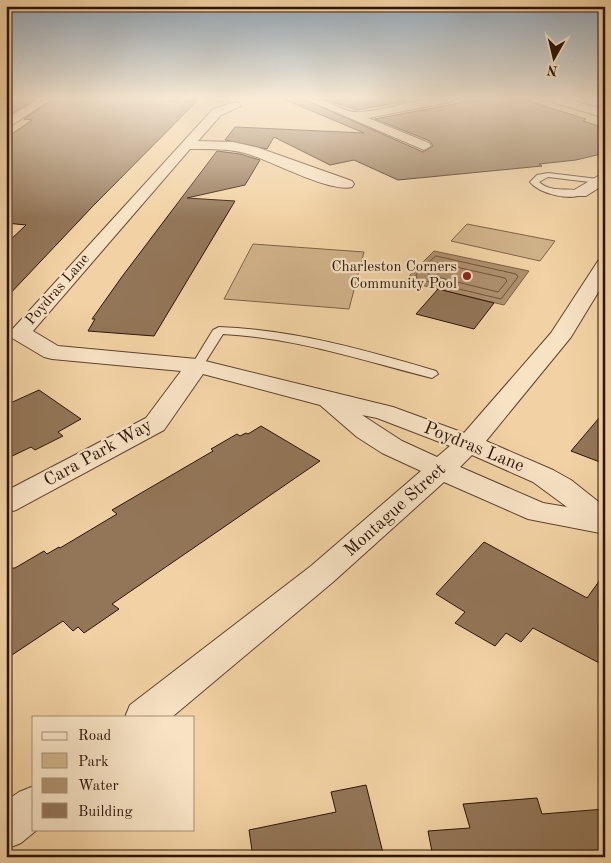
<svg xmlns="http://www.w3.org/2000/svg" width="611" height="863" font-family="'Old Standard TT',serif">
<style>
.green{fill:#d0b289;stroke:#7e6248}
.water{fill:#af916e;stroke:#7b5f44}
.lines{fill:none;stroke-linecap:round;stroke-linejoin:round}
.shore{stroke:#6e523a;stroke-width:1}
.building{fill:#937658;stroke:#2c1306}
.service-casing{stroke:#5e432e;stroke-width:2}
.minor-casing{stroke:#5e432e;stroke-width:2}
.service{fill:#f7e2c4;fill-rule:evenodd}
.minor{fill:#f7e2c4;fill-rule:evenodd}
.poi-dot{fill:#8f2418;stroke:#f7e2c4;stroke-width:2}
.labels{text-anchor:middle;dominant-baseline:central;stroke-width:4.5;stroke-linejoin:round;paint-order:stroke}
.far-poi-label{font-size:15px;fill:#2c1306;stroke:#f7e2c4;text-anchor:end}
.far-street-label{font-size:15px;fill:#2c1306;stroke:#f7e2c4}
.street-label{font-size:18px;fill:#2c1306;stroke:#f7e2c4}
</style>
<rect width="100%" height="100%" fill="#f2d2a4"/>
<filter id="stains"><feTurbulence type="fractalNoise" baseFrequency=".004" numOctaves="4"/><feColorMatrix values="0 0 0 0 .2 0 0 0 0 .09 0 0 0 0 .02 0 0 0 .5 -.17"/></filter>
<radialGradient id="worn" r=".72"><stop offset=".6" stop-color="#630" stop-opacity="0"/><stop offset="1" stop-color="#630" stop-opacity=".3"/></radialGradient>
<!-- green -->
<g class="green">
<path d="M467,224L555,241L540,261L451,241Z"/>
<path d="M253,244L364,252L349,309L224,299Z"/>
</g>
<!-- water -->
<path class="water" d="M434,251L529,271L504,305L404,281Z"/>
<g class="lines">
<!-- shore -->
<g class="shore">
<path d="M436,256L516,274L518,277L501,299L417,279L416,275Z"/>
<path d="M438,263L505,278L507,281L498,292L429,275V272Z"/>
</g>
</g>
<!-- building -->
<g class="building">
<path d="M6,98H37L6,117Z"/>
<path d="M55,98H200L93,206L6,298V244L26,225L6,223V138L32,120L24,119Z"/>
<path d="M281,98H301L423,152L433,146L430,141L375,119L486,98H519L586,119L583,121L605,128V153L576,160L539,164L542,166L398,180L354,160L330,165L274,137L267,149L225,140L235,127L364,133Z"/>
<path d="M320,98H398L407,101L357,110Z"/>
<path d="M217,151L240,154L260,160L245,185L187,198L235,201L154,336L88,331L95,319H92L121,278Z"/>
<path d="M438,289L494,303L474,329L416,314Z"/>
<path d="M39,390L81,419L58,432L63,436L35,450L31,447L6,459V405Z"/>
<path d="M605,411V464L571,451Z"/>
<path d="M261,426L320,461L112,604L119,609L84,633L78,627L73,631L63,621L6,659V568H15L44,551L47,554L59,547L60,548L117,514L112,510L213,451L211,449L237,434L240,436L246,433L248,434Z"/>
<path d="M484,542L587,598L605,573V666L533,628L521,642L506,633L495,646L455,623L465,612L436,594Z"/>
<path d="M366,785L384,857H253L249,830L336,812L331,792Z"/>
<path d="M537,798L542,814L605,809V857H433L428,831L470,828L463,804Z"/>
</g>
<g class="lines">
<defs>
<g id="service">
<path d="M548,173L598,179L602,181L598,183L548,177L539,182C554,195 572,185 584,193C572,202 540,194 530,182L537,175Z"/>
<path d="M219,327C294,330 365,350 436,371L438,374L432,378C361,360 297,338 223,334L201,369H193L191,366L213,330Z"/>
</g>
<g id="minor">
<path d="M40,98H53L6,129V119Z"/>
<path d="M303,98C326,95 341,113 357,112C391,111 423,94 456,98L450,102L368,118L429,143L431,146L424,150Z"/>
<path d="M547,98H564L605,110V118L549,101Z"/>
<path d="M235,102L239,103L241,106L221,115L198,141L233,142L259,148L352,181L354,184L352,187C330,193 272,161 248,154C229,148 209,149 190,149L33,331L58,346L197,359L393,407L464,433L551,333L598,261L605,259V281L571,337L486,441L553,470L571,480L605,507V534L528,519L444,482L333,582L172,717H125L130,705L311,566L421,471L382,453L357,437L320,405L203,374L164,430L16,510L6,513V491L146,418L181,371L52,359L44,357L12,338L9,333L213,109ZM362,415L377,418L450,446L437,457L402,441ZM472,455L533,482L567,507L543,503L460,467Z"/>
<path d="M605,172V184L586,196H574L572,193L574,190Z"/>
<path d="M34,786V829H38L21,843L6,849V801L19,792Z"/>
</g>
</defs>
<!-- service casing -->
<use href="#service" class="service-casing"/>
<!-- minor casing -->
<use href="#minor" class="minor-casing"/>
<!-- service -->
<use href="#service" class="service"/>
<!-- minor -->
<use href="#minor" class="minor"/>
</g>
<!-- sky -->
<linearGradient id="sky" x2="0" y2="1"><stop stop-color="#91a6b7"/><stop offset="0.45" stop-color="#f9ebd6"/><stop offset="1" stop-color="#f9ebd6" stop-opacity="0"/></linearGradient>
<rect width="611" height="218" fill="url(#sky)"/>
<!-- markers -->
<circle class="poi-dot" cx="467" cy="276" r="5"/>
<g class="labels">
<!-- far-poi labels -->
<g class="far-poi-label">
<text x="457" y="267">Charleston Corners<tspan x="457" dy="17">Community Pool</tspan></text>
</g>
<!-- far-street labels -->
<g class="far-street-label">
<text transform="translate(58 290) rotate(-49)">Poydras Lane</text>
</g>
<!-- street labels -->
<g class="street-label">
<text transform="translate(474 447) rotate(22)">Poydras Lane</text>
<text transform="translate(98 453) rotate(-29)">Cara Park Way</text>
<text transform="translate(395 510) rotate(-42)">Montague Street</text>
</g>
</g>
<!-- margin -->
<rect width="611" height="863" fill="none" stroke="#f2d2a4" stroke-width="25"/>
<rect x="8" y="8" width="596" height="848" fill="none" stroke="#2c1306" stroke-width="2.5"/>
<rect x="12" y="12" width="586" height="838" fill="none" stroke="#2c1306"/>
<!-- legend -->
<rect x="32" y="716" width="162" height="115" fill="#f7e2c4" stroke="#a68f78"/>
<rect x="42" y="732" width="25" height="8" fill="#f7e2c4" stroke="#a68f78"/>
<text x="78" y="740" font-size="15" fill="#2c1306">Road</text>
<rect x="42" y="753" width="25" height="15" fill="#d0b289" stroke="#a68f78"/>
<text x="78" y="766" font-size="15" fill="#2c1306">Park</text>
<rect x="42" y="778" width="25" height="15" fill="#af916e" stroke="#a68f78"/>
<text x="78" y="790" font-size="15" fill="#2c1306">Water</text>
<rect x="42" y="803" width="25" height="15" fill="#937658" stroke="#a68f78"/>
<text x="78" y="816" font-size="15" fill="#2c1306">Building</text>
<!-- north arrow -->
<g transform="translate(554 58) rotate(188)" stroke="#f7e2c4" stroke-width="4" paint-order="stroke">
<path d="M0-4L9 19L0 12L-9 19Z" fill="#2c1306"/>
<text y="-8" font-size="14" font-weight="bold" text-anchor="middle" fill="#2c1306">N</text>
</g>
<rect width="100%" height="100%" filter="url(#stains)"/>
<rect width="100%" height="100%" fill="url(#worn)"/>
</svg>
